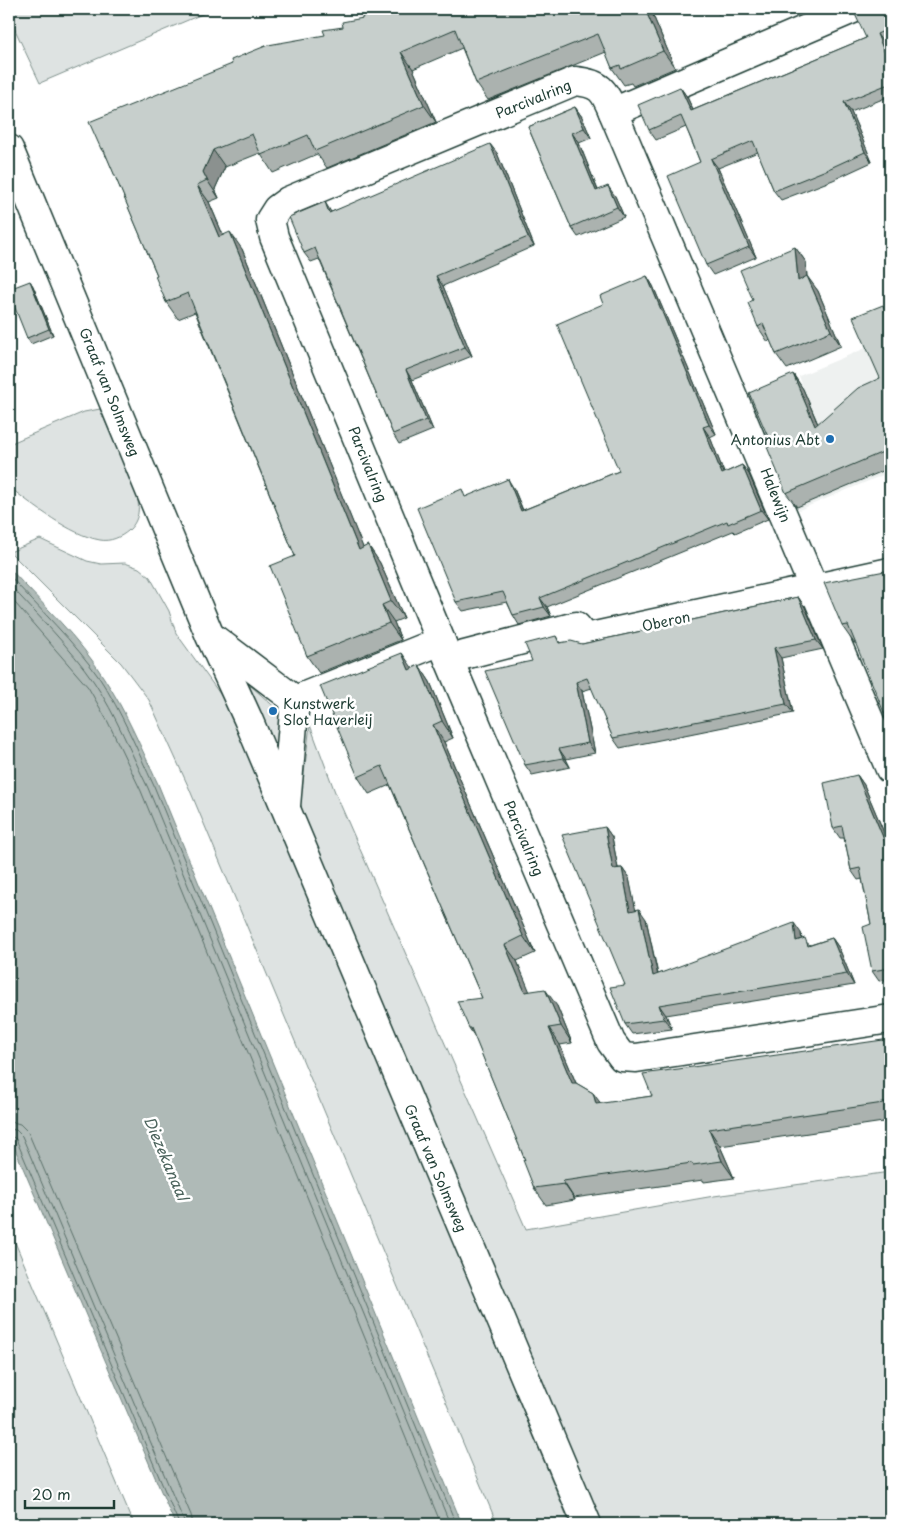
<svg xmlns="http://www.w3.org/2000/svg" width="899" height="1533" font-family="'Playpen Sans',sans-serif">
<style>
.built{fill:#eef1f0}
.green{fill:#dee3e2;stroke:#7e908b}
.water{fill:#afbab7;stroke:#758883}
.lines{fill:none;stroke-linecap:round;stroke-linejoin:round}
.shore{stroke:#596f68;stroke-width:1}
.minor-casing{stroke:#1f3d34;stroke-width:31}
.minor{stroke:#fff;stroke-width:28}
.wall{fill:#abb2af;stroke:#1f3d34}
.shaded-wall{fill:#8b918f;stroke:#1f3d34}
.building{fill:#c7cfcc;stroke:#1f3d34}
.poi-dot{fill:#1f6fb2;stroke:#fff;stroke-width:2}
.labels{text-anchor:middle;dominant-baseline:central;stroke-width:5;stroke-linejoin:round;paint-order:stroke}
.street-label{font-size:14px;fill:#1f3d34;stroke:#fff}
.poi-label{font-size:14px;fill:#1f3d34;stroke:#fff;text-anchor:end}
.water-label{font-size:15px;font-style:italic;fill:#4a625b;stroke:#fff}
</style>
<rect width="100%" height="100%" fill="#fff"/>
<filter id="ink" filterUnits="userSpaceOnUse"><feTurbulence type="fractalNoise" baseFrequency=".02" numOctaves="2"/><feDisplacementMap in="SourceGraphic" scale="10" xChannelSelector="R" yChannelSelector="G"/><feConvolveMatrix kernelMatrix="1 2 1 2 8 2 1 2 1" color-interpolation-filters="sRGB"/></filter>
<g filter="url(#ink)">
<!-- built -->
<path class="built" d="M890,338V472L799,510L756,406L803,387L799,376Z"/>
<!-- green -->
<g class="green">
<path d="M9,9H214L40,83L9,17Z"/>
<path d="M100,409L137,495C140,509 139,521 128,531C121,537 110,542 100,540C70,535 33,505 9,487V444L84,412Z"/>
<path d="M40,539L87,561L101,564L125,563L139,568L150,577L169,611L176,633L233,712L570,1524H497L189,788L149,700L121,663L10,552Z"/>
<path d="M251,686L279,711L278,745L274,747L247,690Z"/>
<path d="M310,725L335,792L526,1229L714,1196L890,1172V1524H599L299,814Z"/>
<path d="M9,1228L134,1524H9Z"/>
</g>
<!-- water -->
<path class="water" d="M9,568C41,603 79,637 104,678C126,711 141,748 158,784L462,1524H175L9,1135Z"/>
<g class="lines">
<!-- shore -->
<g class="shore">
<path d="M9,575C39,609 74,641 100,679C122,712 137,750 154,786L456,1524"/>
<path d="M9,584C38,616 70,647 94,682C116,715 131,753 148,788L450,1524"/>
<path d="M9,596L88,687L108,722L141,791L441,1524"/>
<path d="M9,1121L20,1124L28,1132L191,1515L193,1524"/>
<path d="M9,1129L16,1130L22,1136L185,1524"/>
<path d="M9,1135L16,1139L179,1524"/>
</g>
<defs>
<g id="minor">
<path d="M853,9L613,112C604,90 600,83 575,81L288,201L277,209L270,220L274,237L441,641L611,1042L622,1057L636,1058L890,1019"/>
<path d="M613,112L890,769"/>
<path d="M9,149L210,636L248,719L587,1524"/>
<path d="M213,638L295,700"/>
<path d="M449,659L576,626L586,638L890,572"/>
<path d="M295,700L441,641"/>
<path d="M286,806L295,700"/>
</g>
</defs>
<!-- minor casing -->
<use href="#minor" class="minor-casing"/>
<!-- minor -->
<use href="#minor" class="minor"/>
</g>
<!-- wall -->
<g class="wall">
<path d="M715,9H731L718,14Z"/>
<path d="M890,9V41L884,44L890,96L851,112L872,162L833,180L781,200L774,191L758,152L718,168L756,257L713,275L706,265L700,162L686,127L656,140L649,130L680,87L687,97L693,110L866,38Z"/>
<path d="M652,13L675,68L633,86L631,83L624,85L612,68L606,52L488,100L476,83L462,48L413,69L436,122L327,168L317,154L273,173L260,153L225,167L215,189L219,198L209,202L223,235L242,249L363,548L368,545L380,563L404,618L394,622L401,640L319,673L307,656L295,556L195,312L178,319L166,302L157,275L108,159L101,149L232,64L268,45Z"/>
<path d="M575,107L582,117L591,138L579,143L598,190L615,196L624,217L578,237L571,227L528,127Z"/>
<path d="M497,153L534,246L443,286L472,356L412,380L433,430L399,444L393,434L319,259L311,262L304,253L331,212Z"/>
<path d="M795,247L806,262L807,277L818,291L841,346L787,369L776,354L770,340L768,342L758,327L753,300Z"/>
<path d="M647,276L653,286L716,434L710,437L724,473L742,465L749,474L768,519L735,533L733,531L547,607L551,616L519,625L513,615L507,602L463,611L456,602L467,496L514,489L523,510L619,471L603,304Z"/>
<path d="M30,281L33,286L53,335L31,344L27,338Z"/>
<path d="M890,316V468L797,507L786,493L772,446L793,374L803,389L818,424L880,378Z"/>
<path d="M890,570L855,643H854L842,626Z"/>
<path d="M798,597L805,607L823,649L781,658L793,713L620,748L613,738L592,688L582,691L595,753L566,759L570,767L532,775L525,765L532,661L556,636L560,643L582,644Z"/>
<path d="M419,665L430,682L453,738L444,742L535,953L517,961L529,992L557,1006L572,1043L560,1045L576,1083L593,1093L600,1104L652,1096L890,1039V1121L720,1146L734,1178L704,1182L703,1180L574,1198L575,1200L546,1205L534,1188L525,1160L475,1037L469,1028L482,998L390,785L369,794L358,777L413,668Z"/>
<path d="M857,775L864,785L890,847V979L879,981L872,971L871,924L862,879L858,880L851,870L844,838H840L833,828Z"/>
<path d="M605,827L612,837L618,868H622L629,878L635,910L646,919L658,974L801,933L802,939L810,945L832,938L839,948L854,985L666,1015L672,1029L632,1034L625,1024V985Z"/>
</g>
<!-- shaded-wall -->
<g class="shaded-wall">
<path d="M645,9H649L652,13L675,68L663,51Z"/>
<path d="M877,34L884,44L890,59V66Z"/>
<path d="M401,52L413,69L436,122L424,105Z"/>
<path d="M680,87L687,97L698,121L691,111Z"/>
<path d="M844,102L851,112L872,162L865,152Z"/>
<path d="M575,107L582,117L591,138L584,128Z"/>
<path d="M572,133L579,143L602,201L596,191Z"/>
<path d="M490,144L497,153L534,246L528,237Z"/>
<path d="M213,150L225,167L215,189L219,198L207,180L203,172Z"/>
<path d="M711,159L718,168L756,257L749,247Z"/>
<path d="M197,185L209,202L231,254L219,237Z"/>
<path d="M608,186L615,196L624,217L617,207Z"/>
<path d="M325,202L331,212L329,213Z"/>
<path d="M230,232L242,249L371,567L359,550Z"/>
<path d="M795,247L806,262L808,296L798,281Z"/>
<path d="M436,276L443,286L472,356L465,347Z"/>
<path d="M647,276L653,286L716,434L709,425Z"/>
<path d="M807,276L818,291L841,346L831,331Z"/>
<path d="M30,281L33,286L53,335L49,329Z"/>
<path d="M883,305L890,316V322Z"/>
<path d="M406,370L412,380L433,430L426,420Z"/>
<path d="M793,374L803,389L825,441L815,426Z"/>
<path d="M703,427L710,437L728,483L722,474Z"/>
<path d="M742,465L749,474L768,519L761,510Z"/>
<path d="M508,479L514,489L527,521L521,511Z"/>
<path d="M368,545L380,563L404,618L391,601Z"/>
<path d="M798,597L805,607L823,649L816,640Z"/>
<path d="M540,598L547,607L551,616L544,607Z"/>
<path d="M382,605L394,622L401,640L389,623Z"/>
<path d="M774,648L781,658L793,713L786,704Z"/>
<path d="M402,653L413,669L409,670Z"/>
<path d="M419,665L430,682L453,738L442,721Z"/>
<path d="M576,682L582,691L595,753L588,743Z"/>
<path d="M433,725L444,742L535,953L523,936Z"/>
<path d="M559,749L566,759L570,767L563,758Z"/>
<path d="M857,775L864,785L890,847V854Z"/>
<path d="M605,827L612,837L620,879L613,869Z"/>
<path d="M622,868L629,878L638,921L630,911Z"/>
<path d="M639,909L646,919L660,986L653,976Z"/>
<path d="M794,923L801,933L803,952L796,941Z"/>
<path d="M832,938L839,948L854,985L847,974Z"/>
<path d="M505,945L517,961L537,1009L525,992Z"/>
<path d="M545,989L557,1006L572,1043L561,1026Z"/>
<path d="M659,1005L666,1015L672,1029L664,1019Z"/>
<path d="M549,1028L560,1045L583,1100L572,1083Z"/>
<path d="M593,1093L605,1109L596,1104Z"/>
<path d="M709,1129L720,1146L734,1178L722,1161Z"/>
<path d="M563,1181L574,1198L575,1200L564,1184Z"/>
</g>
<!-- building -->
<g class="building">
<path d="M371,9H645L663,51L621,69L620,65L612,68L598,34L476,83L455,29L401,52L424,105L315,151L308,135L261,155L252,134L213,150L203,172L207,180L197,185L219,237L230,232L359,550L368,545L391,601L382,605L389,623L307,656L270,566L295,556L188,293L166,302L155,276L157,275L103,148L101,149L89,122L232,64L231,60L268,45L325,35L323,30L343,27L342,22L363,18L361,14Z"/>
<path d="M857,9H890V28L877,34L890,66V96L886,85L844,102L865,152L826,170L774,191L753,141L711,159L749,247L706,265L668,176L700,162L691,139L681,116L649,130L638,105L680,87L691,111L866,38L854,12Z"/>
<path d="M575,107L584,128L572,133L596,191L608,186L617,207L571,227L528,127Z"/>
<path d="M490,144L528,237L436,276L465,347L406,370L426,420L393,434L315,248L304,253L289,217L325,202L329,213Z"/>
<path d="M795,247L798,281L807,276L831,331L776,354L763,324L758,327L748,303L753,300L740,270Z"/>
<path d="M647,276L709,425L703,427L722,474L742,465L761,510L728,524L727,521L540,598L544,607L513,615L503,592L456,602L417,508L462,489L465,497L508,479L521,511L619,471L557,324L603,304L600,296Z"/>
<path d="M30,281L49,329L27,338L9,293V289Z"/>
<path d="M883,305L890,322V449L786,493L767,447L772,446L749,393L793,374L815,426L858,388L880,378L853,317Z"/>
<path d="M890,570V727L848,625L842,626L824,583Z"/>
<path d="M798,597L816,640L774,648L786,704L613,738L587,678L576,682L588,743L559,749L563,758L525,765L485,671L532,661L525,644L556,636L559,643L571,641L582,644Z"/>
<path d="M402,653L409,670L419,665L442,721L433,725L523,936L505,945L525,992L545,989L561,1026L549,1028L572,1083H576L593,1093L596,1104L652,1096L643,1074L890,1039V1102L709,1129L722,1161L693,1165L692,1163L563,1181L564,1184L534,1188L523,1160H525L471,1028H469L457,1001L482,998L382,766L358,777L320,686Z"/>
<path d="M857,775L890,854V968L872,971L863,927L871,924L860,868L851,870L842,826L833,828L824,783Z"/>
<path d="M605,827L613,869L622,868L630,911L639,909L653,976L794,923L796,941L805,938L808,946L832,938L847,974L659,1005L664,1019L625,1024L610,987L625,985L562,835Z"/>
</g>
</g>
<!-- markers -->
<g class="poi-dot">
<circle cx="830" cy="439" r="5"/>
<circle cx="273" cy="711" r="5"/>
</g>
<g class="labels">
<!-- street labels -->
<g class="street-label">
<text transform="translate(533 99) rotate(-22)">Parcivalring</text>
<text transform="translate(110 392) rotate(68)">Graaf van Solmsweg</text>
<text transform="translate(368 464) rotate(68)">Parcivalring</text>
<text transform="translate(776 495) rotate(68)">Halewijn</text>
<text transform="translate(666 621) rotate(-12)">Oberon</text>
<text transform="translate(524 838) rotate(67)">Parcivalring</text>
<text transform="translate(436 1168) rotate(67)">Graaf van Solmsweg</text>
</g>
<!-- poi labels -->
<g class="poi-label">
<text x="820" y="439">Antonius Abt</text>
<text x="283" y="703" text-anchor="start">Kunstwerk<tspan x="283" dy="16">Slot Haverleij</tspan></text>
</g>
<!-- water labels -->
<g class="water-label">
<text transform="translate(167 1158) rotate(67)">Diezekanaal</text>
</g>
</g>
<!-- margin -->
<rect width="899" height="1533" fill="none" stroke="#fff" stroke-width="30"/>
<rect x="15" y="15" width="869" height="1503" fill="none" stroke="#1f3d34" stroke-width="2" filter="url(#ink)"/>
<!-- scale -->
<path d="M25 1500v8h89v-8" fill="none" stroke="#1f3d34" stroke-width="2.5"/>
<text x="32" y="1500" font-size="15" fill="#1f3d34" stroke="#ffffff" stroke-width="4" paint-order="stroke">20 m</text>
</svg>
